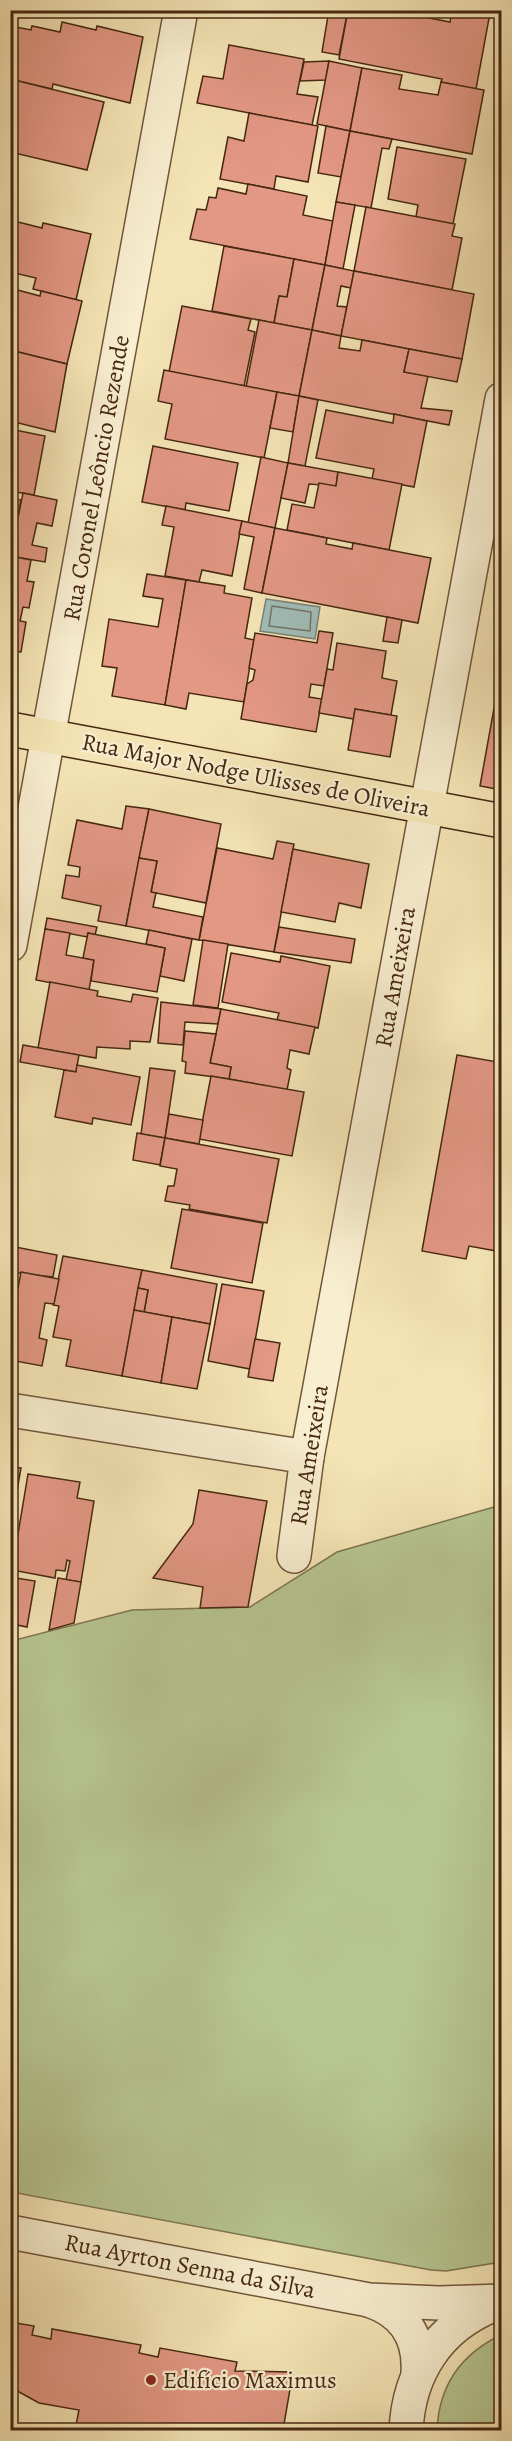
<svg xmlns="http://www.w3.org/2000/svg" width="512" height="2441" font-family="Alegreya,serif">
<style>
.green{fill:#b7c691;stroke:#7e7652;stroke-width:1.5}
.water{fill:#a0bdb8;stroke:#7c8176;stroke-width:1.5}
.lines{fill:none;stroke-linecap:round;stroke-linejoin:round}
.shore{stroke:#737265;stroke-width:1.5}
.building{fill:#e39884;stroke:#462712;stroke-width:1.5}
.minor-casing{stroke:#72563b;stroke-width:36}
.major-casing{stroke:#462712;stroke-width:36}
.minor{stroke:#f8eed0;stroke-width:33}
.major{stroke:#f5e5b6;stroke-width:33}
.poi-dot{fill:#8f2418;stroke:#f8eed0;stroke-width:2}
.labels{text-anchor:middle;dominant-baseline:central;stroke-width:4.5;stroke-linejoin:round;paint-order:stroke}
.street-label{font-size:24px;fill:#462712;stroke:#f8eed0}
.poi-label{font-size:24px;fill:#462712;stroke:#f8eed0;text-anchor:start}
</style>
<rect width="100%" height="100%" fill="#f5e5b6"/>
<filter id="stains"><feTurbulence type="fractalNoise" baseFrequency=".00333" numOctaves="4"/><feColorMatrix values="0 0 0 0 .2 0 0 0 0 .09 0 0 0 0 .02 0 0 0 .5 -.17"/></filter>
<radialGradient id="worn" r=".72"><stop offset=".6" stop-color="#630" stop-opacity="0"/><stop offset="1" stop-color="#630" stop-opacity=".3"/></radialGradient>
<!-- green -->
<g class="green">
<path d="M501,1505V2262L446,2271L431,2270L11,2192V1641L132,1610L250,1607L337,1552Z"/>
<path d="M501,2335V2430H437C439,2386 461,2354 501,2335Z"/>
</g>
<!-- water -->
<path class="water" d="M266,599L320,607L315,639L260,631Z"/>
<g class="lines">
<!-- shore -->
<path class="shore" d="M272,606L311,612L310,631L269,626Z"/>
</g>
<!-- building -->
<g class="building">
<path d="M329,10H348L339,55L322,52Z"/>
<path d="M348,10H426L424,17L450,22L452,10L490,13L476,89L441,82L442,79L339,59Z"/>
<path d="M62,22L96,30L97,26L143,37L130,103L53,84L52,89L10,79V26L31,30L32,26L60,32Z"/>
<path d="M229,45L304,59L297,94L318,97L312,125L197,103L203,76L223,79Z"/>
<path d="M329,61L326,80L300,81L304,62Z"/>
<path d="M329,61L362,68L350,131L317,124Z"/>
<path d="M362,68L402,75L399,89L438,95L441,82L484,90L472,154L350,131Z"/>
<path d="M10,79L104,102L87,170L10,152Z"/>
<path d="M249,113L318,126L308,182L276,176L274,189L220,179L228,137L244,141Z"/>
<path d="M326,126L350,131L341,177L318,173Z"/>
<path d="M350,131L392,139L389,149L382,148L371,208L336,202Z"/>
<path d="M397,147L466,159L453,224L416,217L418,205L388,199Z"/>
<path d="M248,184L307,196L303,215L333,221L325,265L190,239L197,209L206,210L209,197L216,198L218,188L246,194Z"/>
<path d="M336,202L355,205L343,269L325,265Z"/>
<path d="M366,207L455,224L452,236L462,238L452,290L354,271Z"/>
<path d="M10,220L42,228L43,223L91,234L76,300L33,289L36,278L10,272Z"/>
<path d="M224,246L294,259L287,297L279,296L274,323L212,311Z"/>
<path d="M294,259L325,265L312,330L274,323L279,296L287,297Z"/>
<path d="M325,265L354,271L351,288L341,286L337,306L347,307L341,336L312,330Z"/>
<path d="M354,271L474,294L462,359L341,336Z"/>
<path d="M10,288L40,296L41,291L82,301L67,364L10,350Z"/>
<path d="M182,306L251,319L248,330L255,332L244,386L169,372Z"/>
<path d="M259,320L312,330L299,396L246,387Z"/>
<path d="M312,330L341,336L339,348L360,351L362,340L409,349L404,372L428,376L421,408L452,411L449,425L299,396Z"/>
<path d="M409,349L462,359L457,382L404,372Z"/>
<path d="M10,350L67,364L55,432L10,421Z"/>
<path d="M164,370L277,392L264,458L165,439L172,404L158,401Z"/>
<path d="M277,392L299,396L293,432L270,428Z"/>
<path d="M299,396L318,400L305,466L288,463Z"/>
<path d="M326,410L393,423L394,414L427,421L414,487L372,479L374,469L316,458Z"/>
<path d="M10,429L45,436L34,495L10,491Z"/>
<path d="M153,446L238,463L229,511L186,503L185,510L142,502Z"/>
<path d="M261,457L288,463L275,528L248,523Z"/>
<path d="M288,463L338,472L336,486L309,484L305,503L281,498Z"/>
<path d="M338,472L402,484L389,550L287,530L292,504L314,508L319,483L336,486Z"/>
<path d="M23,493L57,500L52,526L37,523L32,545L47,548L45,562L10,556V541L13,542Z"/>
<path d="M10,498L21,500L13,542L10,541Z"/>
<path d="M166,506L242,521L232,576L202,570L199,582L165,576L174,527L162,525Z"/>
<path d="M242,521L275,528L262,593L244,589L254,537L239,534Z"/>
<path d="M275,528L327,538L326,544L352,549L353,543L431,558L418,623L262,593Z"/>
<path d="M10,556L31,560L27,581L34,582L29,608L23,607L20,621L26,622L21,652L14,651L11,671Z"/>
<path d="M147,574L186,580L165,705L112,696L117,668L102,666L109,619L158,627L163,599L143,596Z"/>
<path d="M186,580L225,586L224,593L252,598L245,638L254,640L244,702L189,693L186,709L165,705Z"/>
<path d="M387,617L402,620L398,643L383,641Z"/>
<path d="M319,631L333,633L324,686L311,684L309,697L322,699L316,732L241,719L247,684L253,680L255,670L249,668L255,633L317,643Z"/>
<path d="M337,643L386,651L382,678L397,681L391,715L355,709L354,719L319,713L327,669L333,670Z"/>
<path d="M498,686H502V790L480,786Z"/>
<path d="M355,709L397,716L390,757L348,750Z"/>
<path d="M126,806L149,809L126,926L98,921L101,906L62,898L66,875L79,877L80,867L68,865L77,820L122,829Z"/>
<path d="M149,809L221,824L206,903L151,892L157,861L139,858Z"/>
<path d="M277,841L294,844L274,952L199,940L217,848L273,859Z"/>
<path d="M293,849L369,864L361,908L339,903L335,922L281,912Z"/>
<path d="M139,858L157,861L151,892L156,893L153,907L203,917L199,940L126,926Z"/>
<path d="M47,918L97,927L95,935L88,933L87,937L45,929Z"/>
<path d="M279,927L355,939L351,963L274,952Z"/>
<path d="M45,929L70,933L66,955L94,960L89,990L36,980Z"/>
<path d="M149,930L192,939L184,981L160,976L165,948L146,944Z"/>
<path d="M88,933L165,948L157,992L91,981L94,960L83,958Z"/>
<path d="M203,940L228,944L218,1008L193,1005Z"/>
<path d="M231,953L280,962L281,956L330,966L318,1028L277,1020L279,1013L222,1002Z"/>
<path d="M50,982L98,991L97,996L131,1002L133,994L158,998L150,1042L130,1041V1049L97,1047L96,1058L38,1048Z"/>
<path d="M161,1002L221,1009L218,1024L185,1022L183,1045L158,1043Z"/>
<path d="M221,1009L315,1027L309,1054L290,1050L287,1068L291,1070L287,1090L229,1079L231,1067L210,1063Z"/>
<path d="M185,1031L216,1034L210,1063L231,1067L229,1079L185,1073L186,1062L182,1061Z"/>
<path d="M23,1045L79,1055L76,1072L20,1062Z"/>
<path d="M457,1055L498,1062L496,1076L502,1077V1252L469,1246L466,1259L422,1251Z"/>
<path d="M77,1065L140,1077L131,1125L93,1118L92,1124L55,1117L64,1070L76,1072Z"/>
<path d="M150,1068L175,1071L165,1138L141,1134Z"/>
<path d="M211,1076L304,1092L292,1156L199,1139Z"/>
<path d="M169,1114L203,1120L199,1144L165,1138Z"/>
<path d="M137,1133L165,1138L160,1165L133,1160Z"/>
<path d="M165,1138L279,1159L267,1223L189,1209L190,1205L165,1201L168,1186H174L177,1169L160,1166Z"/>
<path d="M182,1209L263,1223L252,1283L171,1268Z"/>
<path d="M10,1246L57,1255L53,1277L10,1272Z"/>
<path d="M63,1256L142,1270L122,1376L66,1366L71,1340L53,1337L59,1306L53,1305Z"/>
<path d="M142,1270L217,1284L210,1324L144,1312L148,1290L138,1288Z"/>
<path d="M21,1272L59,1279L54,1304L45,1303L39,1338L47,1340L42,1366L10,1360V1291L17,1293Z"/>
<path d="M222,1284L264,1291L250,1369L208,1361Z"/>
<path d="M138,1288L148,1290L144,1312L134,1310Z"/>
<path d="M134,1310L172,1317L161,1383L122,1376Z"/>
<path d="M172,1317L210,1324L197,1389L161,1383Z"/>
<path d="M255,1339L280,1343L273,1381L248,1377Z"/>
<path d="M10,1467L21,1468L10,1531Z"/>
<path d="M28,1474L80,1482L77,1498L94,1501L81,1582L66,1580L70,1561L67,1560L65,1571L56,1570L55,1578L12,1570Z"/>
<path d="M199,1490L267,1501L248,1607L200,1608L203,1587L153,1578L193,1524Z"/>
<path d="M10,1577L35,1581L27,1627L12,1624L10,1634Z"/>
<path d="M58,1578L81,1582L74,1623L49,1630Z"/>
<path d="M10,2322L34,2326L32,2335L51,2339L52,2329L141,2345L139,2353L158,2357L160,2348L237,2362L235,2371L293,2372L283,2430H75L79,2410L39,2403L10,2387Z"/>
</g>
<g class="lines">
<defs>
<g id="minor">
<path d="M10,945L181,10"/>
<path d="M10,1410L307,1457"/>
<path d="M294,1556L307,1457L502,399"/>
<path d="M10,2232L369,2300L439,2303L502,2301"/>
<path d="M371,2301C404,2312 420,2338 418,2372"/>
<path d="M406,2430C409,2373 438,2327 493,2305"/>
</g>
<path id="major" d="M10,729L502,821"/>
</defs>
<!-- minor casing -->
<use href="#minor" class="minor-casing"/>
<!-- major casing -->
<use href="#major" class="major-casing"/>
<!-- minor -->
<use href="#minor" class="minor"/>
<!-- major -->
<use href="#major" class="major"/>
</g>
<!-- markers -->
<circle class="poi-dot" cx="151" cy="2380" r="6"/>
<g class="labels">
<!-- street labels -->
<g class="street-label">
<text transform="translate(96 478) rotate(-80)">Rua Coronel Leôncio Rezende</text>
<text transform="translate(256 775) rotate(11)">Rua Major Nodge Ulisses de Oliveira</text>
<text transform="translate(395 977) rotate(-80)">Rua Ameixeira</text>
<text transform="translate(309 1455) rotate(-81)">Rua Ameixeira</text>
<text transform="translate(190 2266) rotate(11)">Rua Ayrton Senna da Silva</text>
</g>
<!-- poi labels -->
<g class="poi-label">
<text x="163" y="2380">Edifício Maximus</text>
</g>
</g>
<!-- margin -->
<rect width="512" height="2441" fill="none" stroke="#f5e5b6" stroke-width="36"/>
<rect x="12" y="12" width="488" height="2417" fill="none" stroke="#462712" stroke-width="3"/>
<rect x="18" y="18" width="476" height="2405" fill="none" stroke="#462712" stroke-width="1.5"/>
<rect width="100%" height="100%" filter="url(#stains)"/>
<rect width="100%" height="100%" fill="url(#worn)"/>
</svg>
